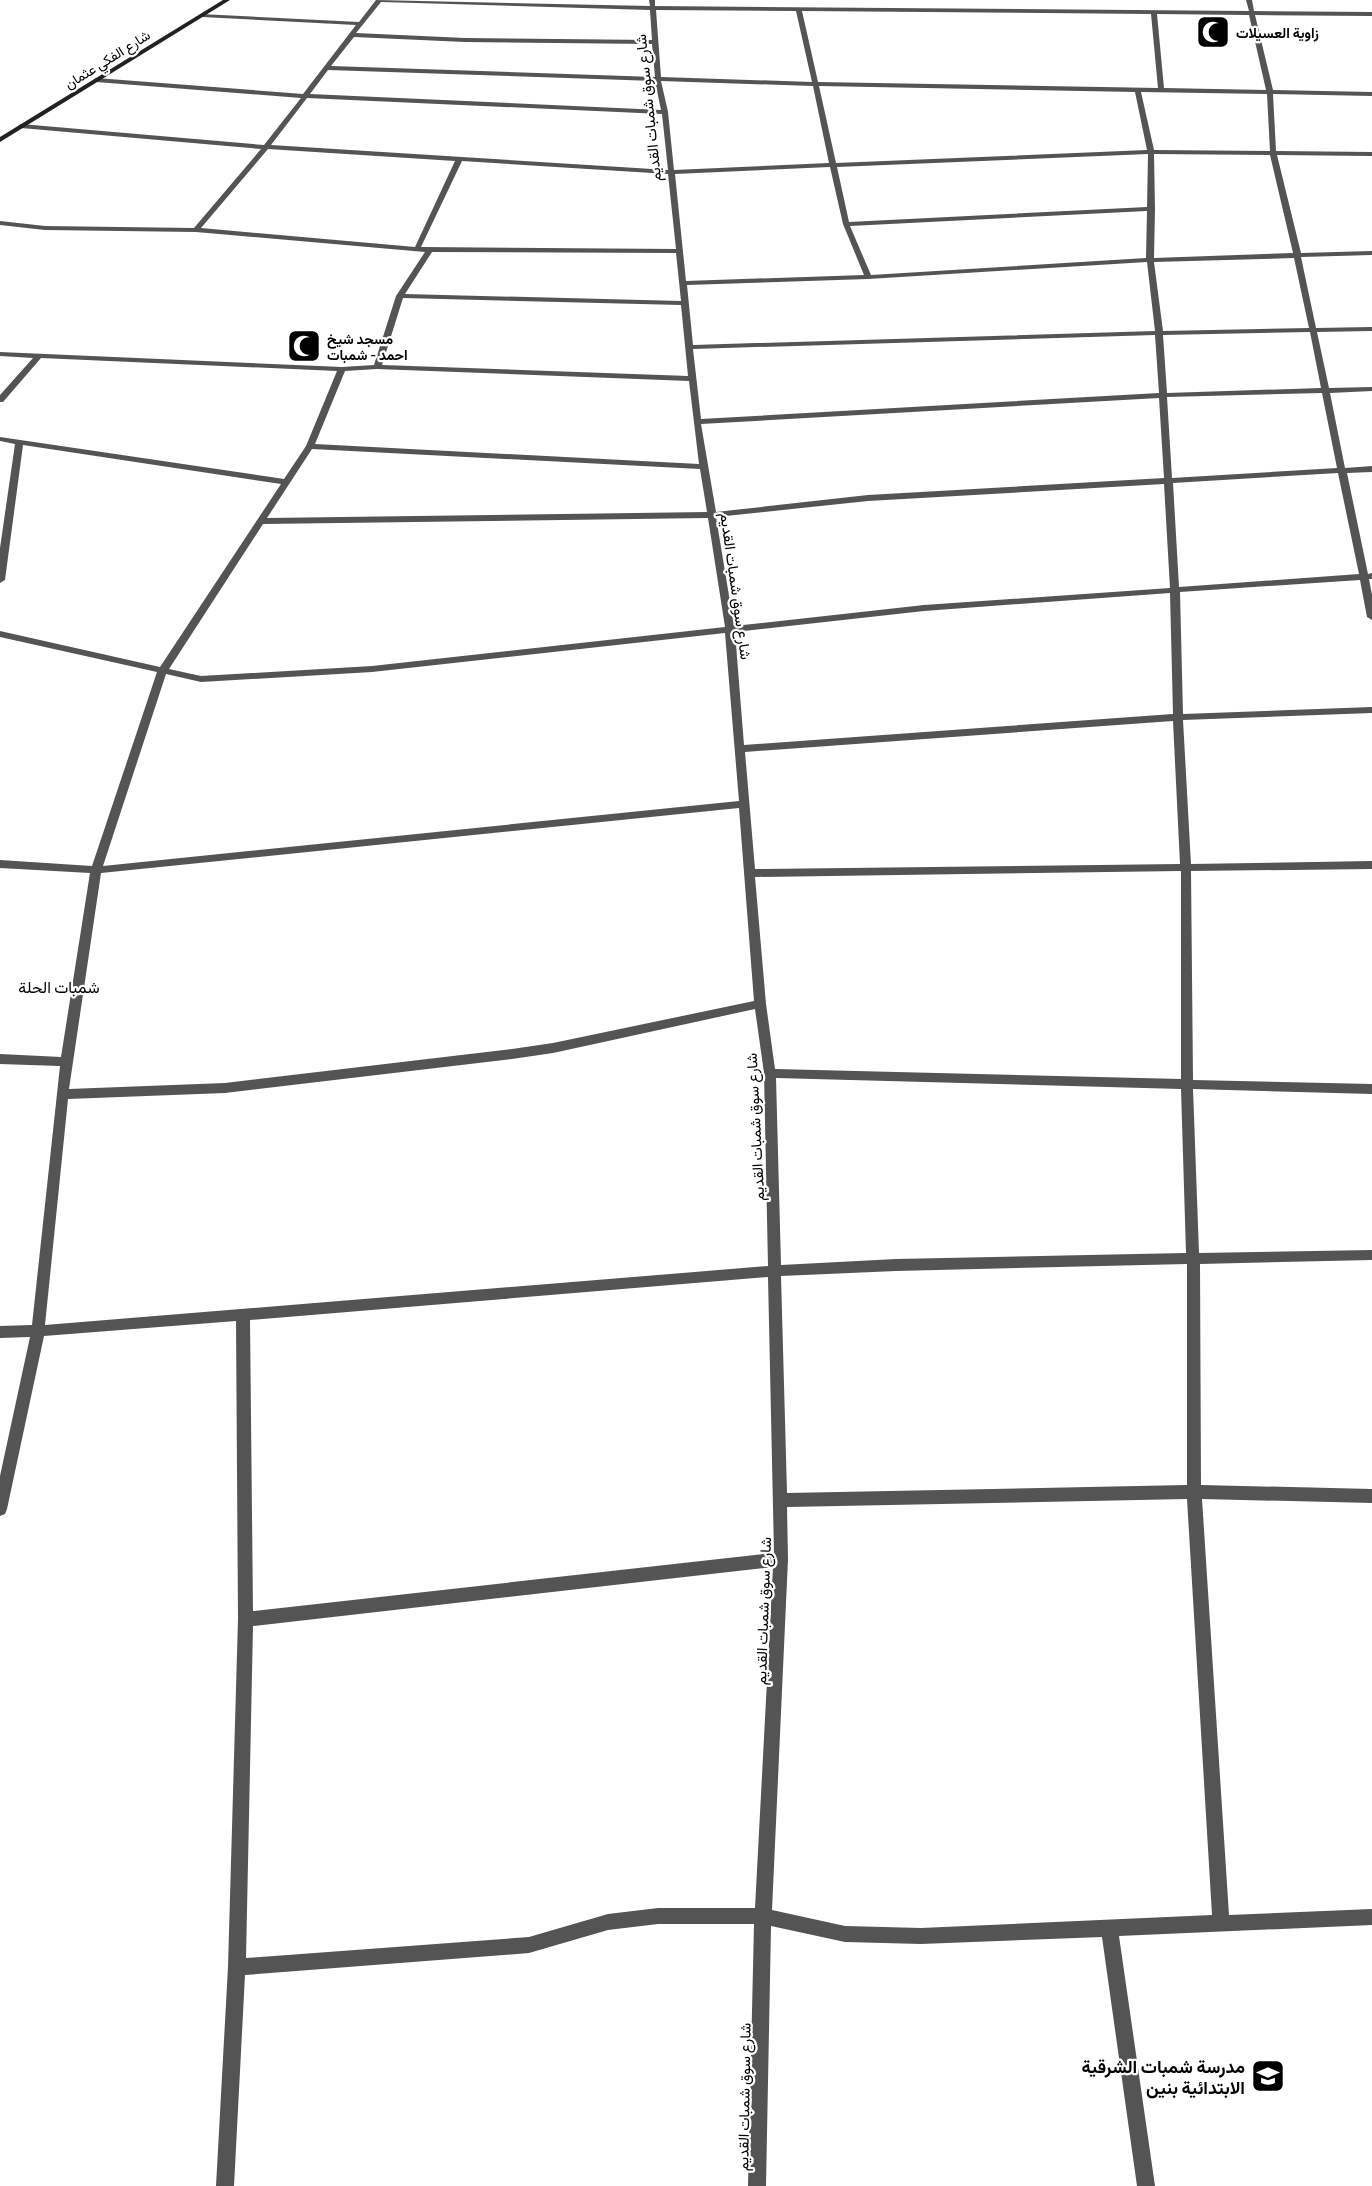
<svg xmlns="http://www.w3.org/2000/svg" width="1372" height="2186" font-family="Manrope,Vazirmatn,sans-serif">
<style>
.lines{fill:none;stroke-linecap:round;stroke-linejoin:round}
.street{fill:#545454;fill-rule:evenodd}
.secondary{fill:#212121;fill-rule:evenodd}
.labels{text-anchor:middle;dominant-baseline:central;stroke-width:4.5;stroke-linejoin:round;paint-order:stroke}
.far-poi-label{font-size:14px;font-weight:bold;fill:#000;stroke:#fff;text-anchor:start}
.far-street-label{font-size:14px;fill:#000;stroke:#fff}
.street-label{font-size:15px;fill:#000;stroke:#fff}
.neighbourhood-label{font-size:16px;fill:#000;stroke:#fff}
.near-poi-label{font-size:18px;font-weight:bold;fill:#000;stroke:#fff;text-anchor:end}
</style>
<rect width="100%" height="100%" fill="#fff"/>
<g class="lines">
<!-- street -->
<path class="street" d="M376,0L650,6L649,0H655V6L1249,11L1246,0H1252L1254,11L1372,12V16L1255,15L1273,90L1372,92V96L1273,94L1276,151L1372,152V156L1277,155L1301,253L1372,251V255L1301,257L1316,328L1372,327V331L1317,332L1329,388L1372,387V391L1330,393L1345,468L1372,466V472L1347,473L1368,574L1372,573V579H1369L1372,595V620L1367,617L1360,580L1180,592L1183,714L1372,707V713L1183,720L1191,864L1372,861V869L1191,871L1193,1080L1372,1084V1094L1193,1089L1199,1253L1372,1250V1260L1200,1264L1201,1485L1372,1489V1503L1202,1499L1229,1915L1372,1909V1925L1119,1936L1155,2186H1137L1102,1937L921,1944L845,1942L771,1926L766,2186H748L754,1924H658L608,1930L529,1953L245,1975L234,2186H216L228,1967L238,1619L236,1321L44,1336L7,1509L5,1514L0,1516V1476L30,1337L0,1338V1326L32,1325L60,1066L0,1064V1054L61,1057L90,873L0,868V860L92,866L157,672L0,637V631L160,667L281,484L23,445L5,580L0,583V548L15,444L0,441V437L284,479L306,446L337,371L41,358L3,402H0V395L33,358L0,356V352L342,367L374,365L396,296L425,252L196,232L45,230L0,225V221L45,226L194,228L261,149L21,128L18,126L21,124L264,145L301,98L96,82L93,80L96,78L303,94L356,25L202,17L200,14L359,22ZM381,2L650,10L652,40L465,38L356,33ZM656,10L796,11L812,82L661,77ZM802,11L1151,14L1158,88L818,82ZM1157,14L1249,15L1266,90L1164,88ZM354,37L465,42L652,44L655,77L331,66ZM328,70L655,81L661,110L310,94ZM661,81L813,86L829,163L674,170L668,112ZM819,86L1135,92L1147,150L836,163ZM1141,92L1267,94L1270,151L1154,150ZM307,98L662,114L668,170L271,145ZM268,149L455,161L415,247L201,228ZM1148,154L1147,207L849,222L837,167ZM1154,154L1270,155L1293,253L1154,258L1155,209ZM462,161L668,174L676,249L421,247ZM830,167L843,224L864,275L686,281L675,174ZM1147,211L1146,258L871,275L850,226ZM432,252L676,253L681,301L405,294ZM1294,258L1309,328L1163,331L1154,262ZM1147,262L1155,331L693,345L687,285L868,279ZM403,298L681,305L688,376L382,365ZM1310,332L1321,388L1167,393L1163,335ZM1155,335L1159,393L701,419L693,349ZM377,369L689,381L699,464L315,444L345,371ZM1322,393L1337,468L1172,478L1167,397ZM1159,398L1164,478L868,495L716,512L701,424ZM312,449L700,469L707,512L267,518ZM1338,473L1359,574L1179,587L1173,483ZM1164,484L1170,588L924,605L734,626L716,517L868,501ZM708,518L725,627L372,666L201,676L169,669L263,524ZM1170,593L1173,714L744,745L735,632L924,611ZM725,633L739,801L103,866L166,674L201,682L372,672ZM1173,721L1180,864L755,869L745,752ZM739,808L754,1001L553,1043L512,1049L225,1083L69,1089L101,873ZM1181,871V1079L775,1069L766,1004L755,877ZM755,1009L764,1073L768,1266L45,1325L68,1099L225,1093L512,1059L553,1053ZM776,1078L1181,1089L1186,1253L896,1259L781,1265ZM1187,1264V1485L787,1493L781,1276L896,1271ZM768,1277L774,1553L253,1611L250,1320ZM1187,1499L1212,1915L921,1928L845,1926L772,1910L788,1559L787,1507ZM773,1567L755,1908H658L608,1914L529,1937L246,1958L253,1626Z"/>
<!-- secondary -->
<path class="secondary" d="M223,0H230L0,142V137Z"/>
</g>
<!-- icons -->
<defs>
<symbol id="mosque-square" viewBox="-11 -11 22 22"><rect x="-9" y="-9" width="18" height="18" rx="4" fill="#000" stroke="#fff"/><path d="M3.5-4.9A6 6 0 1 0 3.5 4.9A5 5 0 1 1 3.5-4.9Z" fill="#fff"/></symbol>
<symbol id="school-square" viewBox="-11 -11 22 22"><rect x="-9" y="-9" width="18" height="18" rx="4" fill="#000" stroke="#fff"/><path d="M0-5L7-2L0 1L-7-2ZM-4 1L0 2.5L4 1V4Q0 6-4 4Z" fill="#fff"/></symbol>
</defs>
<g fill-rule="evenodd">
<use href="#mosque-square" x="1194" y="13" width="38" height="38"/>
<use href="#mosque-square" x="285" y="327" width="38" height="38"/>
<use href="#school-square" x="1249" y="2057" width="38" height="38"/>
</g>
<g class="labels">
<!-- far-poi labels -->
<g class="far-poi-label">
<text x="1236" y="32">زاوية العسيلات</text>
<text x="327" y="338">مسجد شيخ<tspan x="327" dy="16">احمد - شمبات</tspan></text>
</g>
<!-- far-street labels -->
<g class="far-street-label">
<text transform="translate(107 59) rotate(-32)">شارع الفكي عثمان</text>
</g>
<!-- street labels -->
<g class="street-label">
<text transform="translate(648 108) rotate(-96)">شارع سوق شمبات القديم</text>
<text transform="translate(736 586) rotate(82)">شارع سوق شمبات القديم</text>
<text transform="translate(755 1127) rotate(-93)">شارع سوق شمبات القديم</text>
<text transform="translate(763 1611) rotate(-88)">شارع سوق شمبات القديم</text>
<text transform="translate(744 2097) rotate(-89)">شارع سوق شمبات القديم</text>
</g>
<!-- neighbourhood labels -->
<g class="neighbourhood-label">
<text x="59" y="987">شمبات الحلة</text>
</g>
<!-- near-poi labels -->
<g class="near-poi-label">
<text x="1245" y="2066">مدرسة شمبات الشرقية<tspan x="1245" dy="21">الابتدائية بنين</tspan></text>
</g>
</g>
</svg>
